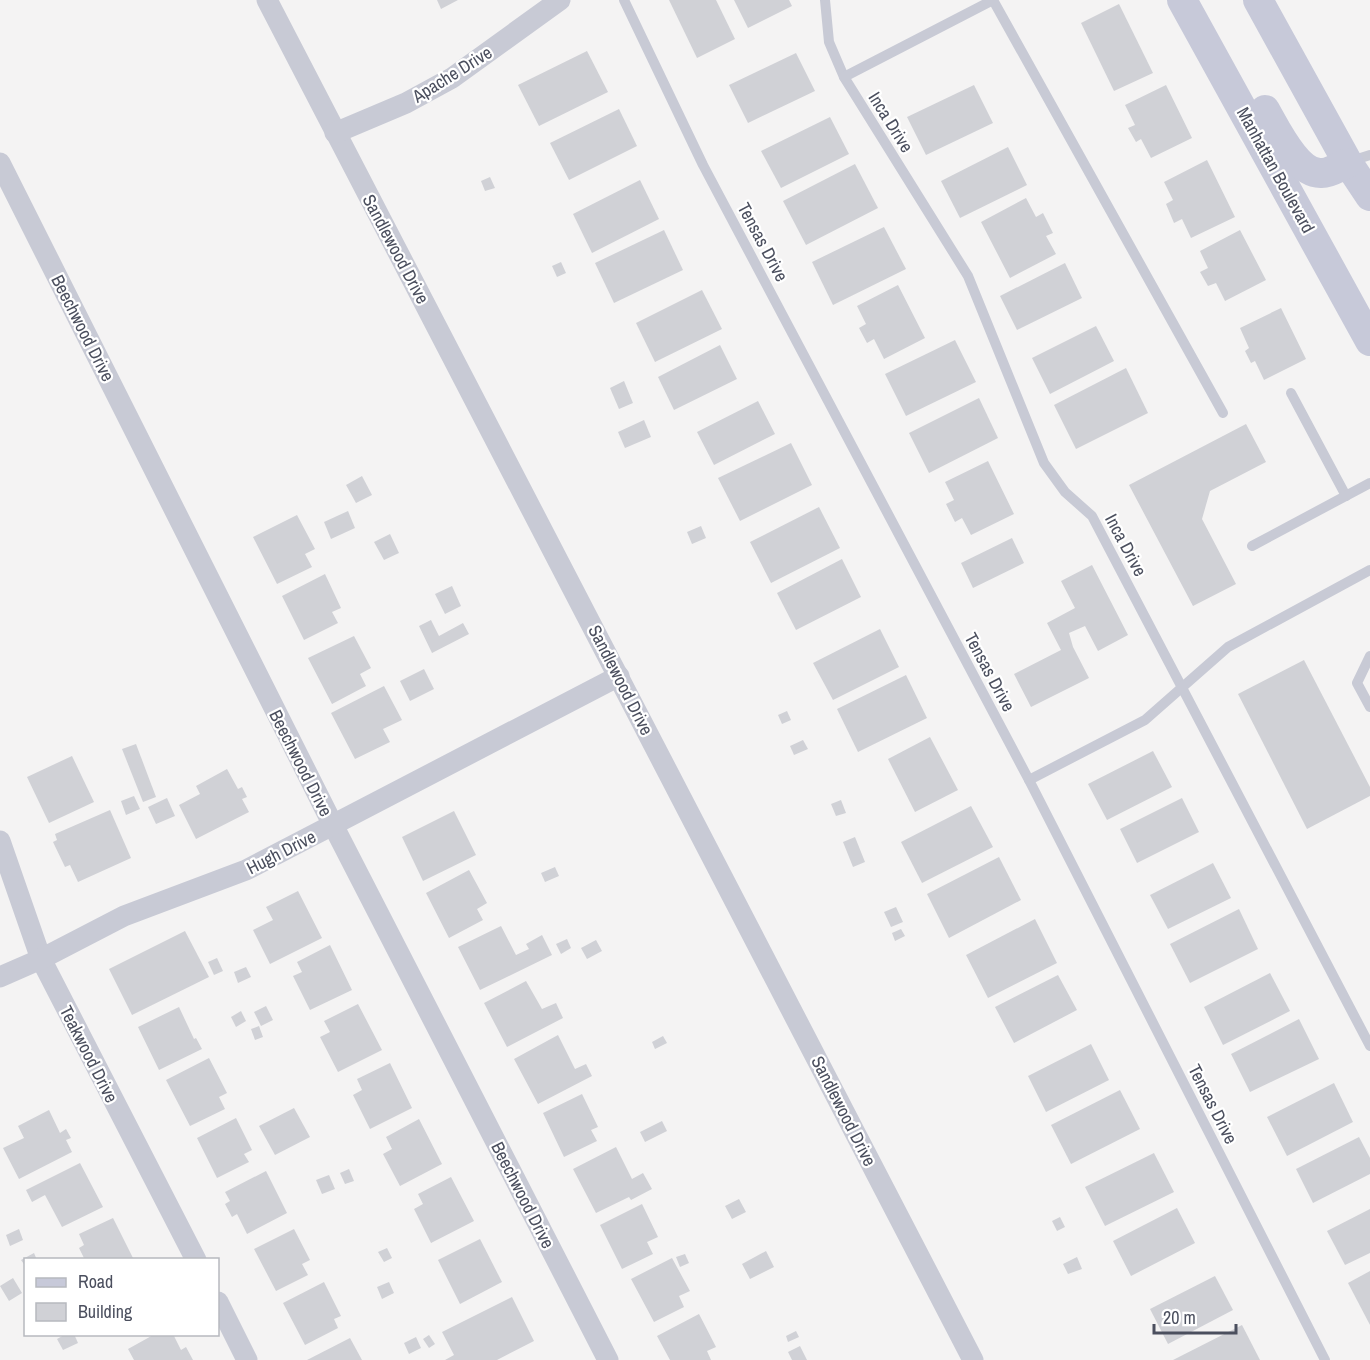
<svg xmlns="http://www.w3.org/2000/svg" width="1370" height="1360" font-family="'Archivo Narrow',sans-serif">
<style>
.building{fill:#d0d1d6}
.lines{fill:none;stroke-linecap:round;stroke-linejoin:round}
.lane{stroke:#c8cad5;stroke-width:10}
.street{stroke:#c8cad5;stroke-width:21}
.secondary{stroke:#c7c9d9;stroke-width:30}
.labels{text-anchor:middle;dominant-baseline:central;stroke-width:4.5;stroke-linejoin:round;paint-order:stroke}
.street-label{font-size:18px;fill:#4b4f5e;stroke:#fff}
</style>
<rect width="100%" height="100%" fill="#f4f3f3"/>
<!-- building -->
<g class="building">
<path d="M437,0H458L441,9Z"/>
<path d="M669,0H716L735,39L697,58Z"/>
<path d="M734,0H789L792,6L748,28Z"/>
<path d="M1119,4L1153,73L1114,91L1081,23Z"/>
<path d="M587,51L608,92L539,126L518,85Z"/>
<path d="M796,53L815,91L748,123L729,85Z"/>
<path d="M974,85L993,123L926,155L907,117Z"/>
<path d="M1166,85L1192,138L1151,158L1141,139L1136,142L1128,128L1135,125L1125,105Z"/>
<path d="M619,109L637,146L569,180L550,143Z"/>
<path d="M830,117L849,154L781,188L761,151Z"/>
<path d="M1008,147L1027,185L960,218L941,181Z"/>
<path d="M1207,160L1235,217L1191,238L1182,219L1174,223L1166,204L1173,200L1164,182Z"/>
<path d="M855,164L878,208L806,245L783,201Z"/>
<path d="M490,177L495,188L485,191L481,181Z"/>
<path d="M640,180L659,219L592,253L573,214Z"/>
<path d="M1026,198L1036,217L1043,213L1053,233L1046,236L1056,254L1010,278L981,222Z"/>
<path d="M884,227L906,269L833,305L812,262Z"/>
<path d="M664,230L683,270L614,303L595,263Z"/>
<path d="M1240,230L1266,280L1225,301L1216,283L1208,286L1200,272L1208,268L1200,251Z"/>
<path d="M561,262L566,273L557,277L552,266Z"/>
<path d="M1065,263L1082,298L1017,330L1000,296Z"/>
<path d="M898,285L925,338L884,359L874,339L867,343L859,328L866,324L857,306Z"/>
<path d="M702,290L722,329L655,362L636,323Z"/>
<path d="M1281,308L1306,359L1264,380L1255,361L1251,363L1245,351L1249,348L1240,328Z"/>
<path d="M1096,326L1114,361L1050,394L1032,358Z"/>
<path d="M955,340L976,382L906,416L885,374Z"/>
<path d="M720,345L737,379L674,410L658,377Z"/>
<path d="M1126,368L1148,413L1076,449L1054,405Z"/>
<path d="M624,381L633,403L619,409L610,388Z"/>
<path d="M979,398L998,438L929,473L909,433Z"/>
<path d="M758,401L775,434L714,465L697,432Z"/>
<path d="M644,420L651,437L625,448L618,432Z"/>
<path d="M1246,424L1266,462L1210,491L1202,519L1236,584L1193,606L1129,485Z"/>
<path d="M791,443L812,485L740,521L718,478Z"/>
<path d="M988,461L1014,514L971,535L962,518L955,522L946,504L954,500L945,482Z"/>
<path d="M362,476L372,495L356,503L346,485Z"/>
<path d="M819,507L840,548L771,583L750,542Z"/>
<path d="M348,511L355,528L331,539L324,522Z"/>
<path d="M297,515L315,549L305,554L312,567L277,584L253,537Z"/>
<path d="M701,526L706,538L692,544L687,532Z"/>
<path d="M390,534L399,553L384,560L374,542Z"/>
<path d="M1012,538L1024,563L973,588L961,563Z"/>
<path d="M842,559L861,597L796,630L777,593Z"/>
<path d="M1092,565L1128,635L1098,651L1085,626L1069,633L1073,647L1089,678L1031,707L1014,674L1061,650L1047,623L1075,608L1061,581Z"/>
<path d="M325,574L341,608L332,612L338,623L304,640L282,596Z"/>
<path d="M452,586L461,606L445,614L435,594Z"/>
<path d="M431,620L439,636L463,623L469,634L432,653L419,626Z"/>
<path d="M880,629L899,667L833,700L813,663Z"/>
<path d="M354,636L371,668L360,674L366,686L332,704L308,658Z"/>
<path d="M1304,660L1370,787V796L1307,829L1238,694Z"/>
<path d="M424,669L434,689L410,701L400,681Z"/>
<path d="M906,675L927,718L858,752L837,709Z"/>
<path d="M384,686L402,720L383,729L390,742L355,759L331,713Z"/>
<path d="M787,711L791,720L782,724L778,715Z"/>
<path d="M930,737L958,790L915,812L888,759Z"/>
<path d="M803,740L808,749L794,755L790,746Z"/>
<path d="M136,744L156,797L143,802L122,749Z"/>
<path d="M1153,751L1172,787L1107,820L1088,784Z"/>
<path d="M72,756L94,802L49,823L27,777Z"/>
<path d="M227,769L238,789L242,787L247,797L242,799L249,812L196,839L179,805L200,794L196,786Z"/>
<path d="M134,796L140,809L126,815L121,801Z"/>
<path d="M167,798L175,816L156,824L148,807Z"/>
<path d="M1182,798L1199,832L1137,863L1120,829Z"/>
<path d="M841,800L846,813L836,816L831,804Z"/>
<path d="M971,806L993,847L922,883L901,842Z"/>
<path d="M110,810L131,858L78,882L70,865L65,867L53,842L57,840L55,834Z"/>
<path d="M454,811L476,855L423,881L402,837Z"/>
<path d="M855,837L865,862L853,867L843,842Z"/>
<path d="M999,857L1021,900L949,938L927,894Z"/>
<path d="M1213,863L1231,898L1168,929L1150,895Z"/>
<path d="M555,867L559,876L545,882L541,873Z"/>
<path d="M469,870L487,903L477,909L483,920L449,938L426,893Z"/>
<path d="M298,891L322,938L270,964L253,930L273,920L266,907Z"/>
<path d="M896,907L903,922L891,927L884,912Z"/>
<path d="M1239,909L1258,949L1190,983L1170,944Z"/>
<path d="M1035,919L1057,963L988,998L966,955Z"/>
<path d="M501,926L516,955L529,949L526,944L542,935L552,955L480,990L458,947Z"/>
<path d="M901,929L905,936L895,941L892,933Z"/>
<path d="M185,931L209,977L132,1015L109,969Z"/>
<path d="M567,939L571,948L561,954L556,944Z"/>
<path d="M596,940L602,951L587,959L581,948Z"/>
<path d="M330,945L352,990L310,1010L293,976L302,972L297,962Z"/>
<path d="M217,958L223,971L214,975L208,962Z"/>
<path d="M246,967L251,977L238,983L234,972Z"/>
<path d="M1270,973L1290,1011L1223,1045L1204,1007Z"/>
<path d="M1058,975L1077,1010L1014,1043L995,1007Z"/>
<path d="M526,981L542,1009L556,1003L563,1018L507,1047L484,1003Z"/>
<path d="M358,1004L382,1050L338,1072L320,1037L330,1032L324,1021Z"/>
<path d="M266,1006L273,1020L261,1026L254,1012Z"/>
<path d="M179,1007L194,1039L196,1038L202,1049L159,1070L138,1027Z"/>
<path d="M241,1011L246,1021L236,1027L231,1017Z"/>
<path d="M1299,1019L1319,1059L1250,1092L1231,1054Z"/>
<path d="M259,1026L263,1037L255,1040L251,1029Z"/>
<path d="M558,1035L575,1069L586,1064L592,1076L538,1104L514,1059Z"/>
<path d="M663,1036L667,1043L655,1049L652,1042Z"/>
<path d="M1091,1044L1109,1080L1046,1112L1028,1076Z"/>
<path d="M209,1058L227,1093L219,1097L225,1109L190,1126L166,1080Z"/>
<path d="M390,1063L412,1108L370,1129L353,1095L362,1090L357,1079Z"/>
<path d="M1334,1083L1353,1122L1287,1156L1267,1117Z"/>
<path d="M1120,1090L1140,1129L1071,1164L1051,1125Z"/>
<path d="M582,1094L598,1127L591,1130L597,1141L564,1157L543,1113Z"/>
<path d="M294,1108L310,1137L275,1155L259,1126Z"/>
<path d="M49,1110L60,1133L66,1129L71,1138L66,1140L72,1152L19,1179L3,1148L24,1138L18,1126Z"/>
<path d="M236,1118L252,1150L244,1154L249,1162L217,1178L197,1138Z"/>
<path d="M419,1119L442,1164L400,1186L383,1154L392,1149L386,1137Z"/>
<path d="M662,1121L667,1131L645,1142L640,1132Z"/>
<path d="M1359,1137L1370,1158V1174L1313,1203L1296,1169Z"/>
<path d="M616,1147L632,1179L643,1173L652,1189L631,1200L629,1197L596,1213L573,1169Z"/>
<path d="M1154,1153L1174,1192L1105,1226L1085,1187Z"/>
<path d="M80,1163L103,1207L62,1227L45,1195L32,1202L26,1190Z"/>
<path d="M349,1169L354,1181L345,1184L340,1173Z"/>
<path d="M266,1171L287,1213L247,1234L237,1214L232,1217L225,1204L230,1201L225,1192Z"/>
<path d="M329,1175L335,1189L322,1194L316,1180Z"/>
<path d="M451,1177L474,1221L431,1243L414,1209L423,1204L418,1194Z"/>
<path d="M739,1199L746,1212L732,1219L725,1206Z"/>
<path d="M642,1204L658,1237L647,1242L653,1254L622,1269L600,1225Z"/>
<path d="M1177,1208L1195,1243L1131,1276L1113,1241Z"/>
<path d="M1370,1209V1253L1345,1265L1327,1231Z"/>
<path d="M1060,1217L1065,1227L1057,1231L1052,1221Z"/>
<path d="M113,1218L134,1260H85L79,1248L84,1245L79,1234Z"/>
<path d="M19,1229L23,1240L10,1246L6,1235Z"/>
<path d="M294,1229L310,1260L302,1264L308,1275L276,1291L254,1249Z"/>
<path d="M480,1239L502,1282L460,1304L438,1260Z"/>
<path d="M387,1248L392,1258L384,1262L378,1252Z"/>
<path d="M766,1251L774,1267L750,1279L742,1264Z"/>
<path d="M34,1253L37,1260H26V1267L21,1260Z"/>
<path d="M685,1254L689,1263L680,1267L676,1257Z"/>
<path d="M1077,1257L1082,1269L1068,1274L1063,1264Z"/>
<path d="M672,1258L690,1291L679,1296L684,1307L654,1322L631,1279Z"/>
<path d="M1370,1271V1325L1348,1283Z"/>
<path d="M1215,1276L1233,1310L1168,1344L1150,1309Z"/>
<path d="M13,1278L22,1293L9,1301L0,1286Z"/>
<path d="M324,1282L341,1316L334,1319L338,1328L305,1345L283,1303Z"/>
<path d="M389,1282L394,1293L382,1299L377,1287Z"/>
<path d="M512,1297L534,1341L497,1360H445L454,1355L442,1332Z"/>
<path d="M699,1314L716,1347L707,1351L711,1360H670L657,1336Z"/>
<path d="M1242,1325L1260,1360H1173Z"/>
<path d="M796,1331L799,1337L788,1342L786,1336Z"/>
<path d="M66,1334H74L78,1343L63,1350L57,1339Z"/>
<path d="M155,1334H173L181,1350L186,1347L193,1360H134L128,1349Z"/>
<path d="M429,1335L435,1344L429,1348L423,1339Z"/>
<path d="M416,1337L421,1348L409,1354L404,1343Z"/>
<path d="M350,1338L362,1360H307Z"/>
<path d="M800,1346L807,1360H792L788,1352Z"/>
</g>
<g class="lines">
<!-- lane -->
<g class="lane">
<path d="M624,0L703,165L1029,780L1325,1360"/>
<path d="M825,0L829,42L844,77L968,276L1044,463L1065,492L1092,516L1370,1046"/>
<path d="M844,77L993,0L1223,413"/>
<path d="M1351,161L1370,155"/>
<path d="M1291,393L1346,496"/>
<path d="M1252,546L1370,483"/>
<path d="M1370,656L1357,683L1370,707"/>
<path d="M1029,780L1145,720L1228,647L1370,570"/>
</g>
<!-- street -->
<g class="street">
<path d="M267,0L973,1360"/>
<path d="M335,133L406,103L452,78L560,0"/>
<path d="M0,163L333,825L608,1360"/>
<path d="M0,841L41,959L196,1260"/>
<path d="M0,977L41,959L124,916L246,870L619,676"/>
<path d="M218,1302L247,1360"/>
</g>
<!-- secondary -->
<g class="secondary">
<path d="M1182,0L1370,341"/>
<path d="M1258,0L1348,163L1370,196"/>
<path d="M1265,110C1276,129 1297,175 1322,173C1331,173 1340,166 1348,163"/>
</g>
</g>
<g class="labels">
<!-- street labels -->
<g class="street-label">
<text transform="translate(452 74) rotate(-32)">Apache Drive</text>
<text transform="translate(891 122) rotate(58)">Inca Drive</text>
<text transform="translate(1276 170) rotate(61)">Manhattan Boulevard</text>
<text transform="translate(763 242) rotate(62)">Tensas Drive</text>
<text transform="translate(396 249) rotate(62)">Sandlewood Drive</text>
<text transform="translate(83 328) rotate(63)">Beechwood Drive</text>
<text transform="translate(1126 545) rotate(62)">Inca Drive</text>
<text transform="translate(990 672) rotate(62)">Tensas Drive</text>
<text transform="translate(621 680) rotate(63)">Sandlewood Drive</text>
<text transform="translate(301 763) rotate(63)">Beechwood Drive</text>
<text transform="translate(281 852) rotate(-27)">Hugh Drive</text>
<text transform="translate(89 1054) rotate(63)">Teakwood Drive</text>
<text transform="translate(1213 1104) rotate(63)">Tensas Drive</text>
<text transform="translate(844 1111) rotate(63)">Sandlewood Drive</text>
<text transform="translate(523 1195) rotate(63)">Beechwood Drive</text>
</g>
</g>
<!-- legend -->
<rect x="24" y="1258" width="195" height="78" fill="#ffffff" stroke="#b7b9bf" stroke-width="1.5"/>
<rect x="36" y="1278" width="30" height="9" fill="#c7c9d9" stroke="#b7b9bf" stroke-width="1.5"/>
<text x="78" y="1288" font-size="18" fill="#4b4f5e">Road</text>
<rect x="36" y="1303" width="30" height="18" fill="#d0d1d6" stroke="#b7b9bf" stroke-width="1.5"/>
<text x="78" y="1318" font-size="18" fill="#4b4f5e">Building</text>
<!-- scale -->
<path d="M1154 1324v9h82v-9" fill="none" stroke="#4b4f5e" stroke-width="3"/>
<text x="1163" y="1324" font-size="18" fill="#4b4f5e" stroke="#ffffff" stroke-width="4.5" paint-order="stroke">20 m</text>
</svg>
